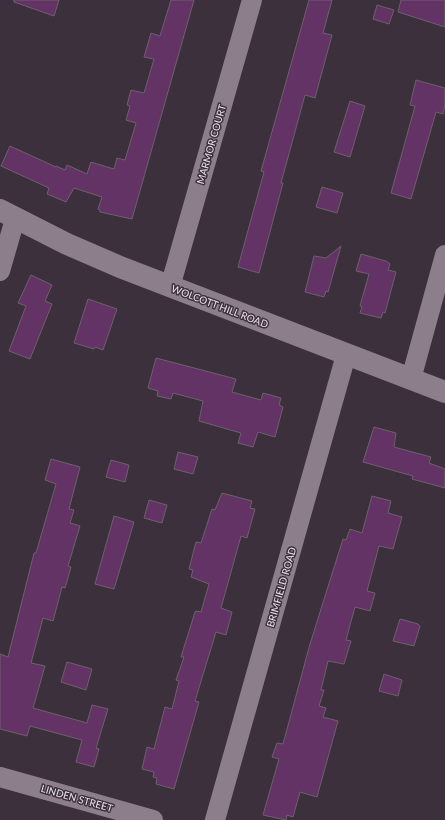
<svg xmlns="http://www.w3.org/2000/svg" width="445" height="820" font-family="Lato,sans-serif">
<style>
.building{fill:#643365;stroke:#6d606d}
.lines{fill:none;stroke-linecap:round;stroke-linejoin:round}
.street{stroke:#8c7e8b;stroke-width:20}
.secondary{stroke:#8c7e8b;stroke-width:22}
.labels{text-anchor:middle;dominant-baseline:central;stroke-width:3;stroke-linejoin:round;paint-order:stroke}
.street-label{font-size:10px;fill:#ece4ec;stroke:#3b303b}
</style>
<rect width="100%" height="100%" fill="#3b303b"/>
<!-- building -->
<g class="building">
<path d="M14,0H59L54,16L14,2Z"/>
<path d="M171,0H194L132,219L100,212V210L98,209L102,197L74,188L66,202L47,194L49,188L1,166L10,146L56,167V166L65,170L67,165L87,174L91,162L114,169L117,158L125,160L136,123L126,120L130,106L127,105L131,90L144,93L154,59L144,57L151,33L160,36Z"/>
<path d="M309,0H332L323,33L332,35L315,98L305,95L281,183H283L259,273L238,267L264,172L261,171Z"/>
<path d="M401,0H445V27L398,12Z"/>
<path d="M377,5L394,10L389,24L373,19Z"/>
<path d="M416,80L445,88V104L443,114L436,112L411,199L391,193L415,106L410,105Z"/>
<path d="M350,101L365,106L350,157L334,152Z"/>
<path d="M322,187L343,193L337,213L316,207Z"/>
<path d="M341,246L328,292L326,291L324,297L305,292L314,256L326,258Z"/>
<path d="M361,254L386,261L390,264L388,270L396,272L385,313L383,312L381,318L360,313L362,307L360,306L369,274L356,271Z"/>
<path d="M31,275L52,285L45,301L52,304L30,359L9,351L26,306L18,303Z"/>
<path d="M88,299L117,309L103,350L95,347L94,349L74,343Z"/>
<path d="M156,358L236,379L232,392L261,400L263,393L281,398L279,405L283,407L275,437L258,432L253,447L238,443L241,433L199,421L203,401L173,393L171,399L157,396L158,391L148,388Z"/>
<path d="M374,427L396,433L394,447L431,457L429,463L445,469V488L412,479L413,476L363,462Z"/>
<path d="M178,452L198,457L193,474L174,469Z"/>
<path d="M51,459L80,467L69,509L74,510L70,523L80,526L68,566L71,567L65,588L62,587L53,621L43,618L31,663L45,666L33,708L87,723L92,705L108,709L96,748L99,749L94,767L76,762L82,740L30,726L27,736L0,729V654L8,657L34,553H36L56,484L45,480Z"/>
<path d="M111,460L129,465L125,482L106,477Z"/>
<path d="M222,493L252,501L250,508L255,509L247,538L241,536L221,608L232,612L226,635L216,632L195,701L199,702L174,789L156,784L157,778L153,777L154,772L142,769L147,747L154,749L165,707L172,709L179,681L176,680L184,657H181L195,612L196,611L201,612L209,584L191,577L193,570L189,569L196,542L201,543L212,509L215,510Z"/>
<path d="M372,496L391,501L388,513L402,517L393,549L379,546L367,591L375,593L370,611L355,607L346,640L351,641L344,664L328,661L321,690H324L319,706L326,708L323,717L338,721L317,797L300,792L293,817L287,815L286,820L263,815L279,759L272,757L277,743L283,744L310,644L343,539L346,540L350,529L362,533Z"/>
<path d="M149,500L167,505L162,523L144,518Z"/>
<path d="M114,516L134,522L114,589L95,584Z"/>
<path d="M400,619L418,624L420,626L414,646L393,641Z"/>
<path d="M67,662L92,669L86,690L61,682Z"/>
<path d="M384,674L402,680L398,696L379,691Z"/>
</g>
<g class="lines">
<!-- street -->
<g class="street">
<path d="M0,271L15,219"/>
<path d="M170,287L252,0"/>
<path d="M411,379L445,255"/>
<path d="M0,777L153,820"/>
<path d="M215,820L346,355"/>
</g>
<!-- secondary -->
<path class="secondary" d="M0,210L67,244L120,267L445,392"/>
</g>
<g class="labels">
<!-- street labels -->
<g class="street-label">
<text transform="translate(211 144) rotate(-74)">MARMOR COURT</text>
<text transform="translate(220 306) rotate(21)">WOLCOTT HILL ROAD</text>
<text transform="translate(281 587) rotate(-74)">BRIMFIELD ROAD</text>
<text transform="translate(77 798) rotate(16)">LINDEN STREET</text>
</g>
</g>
</svg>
